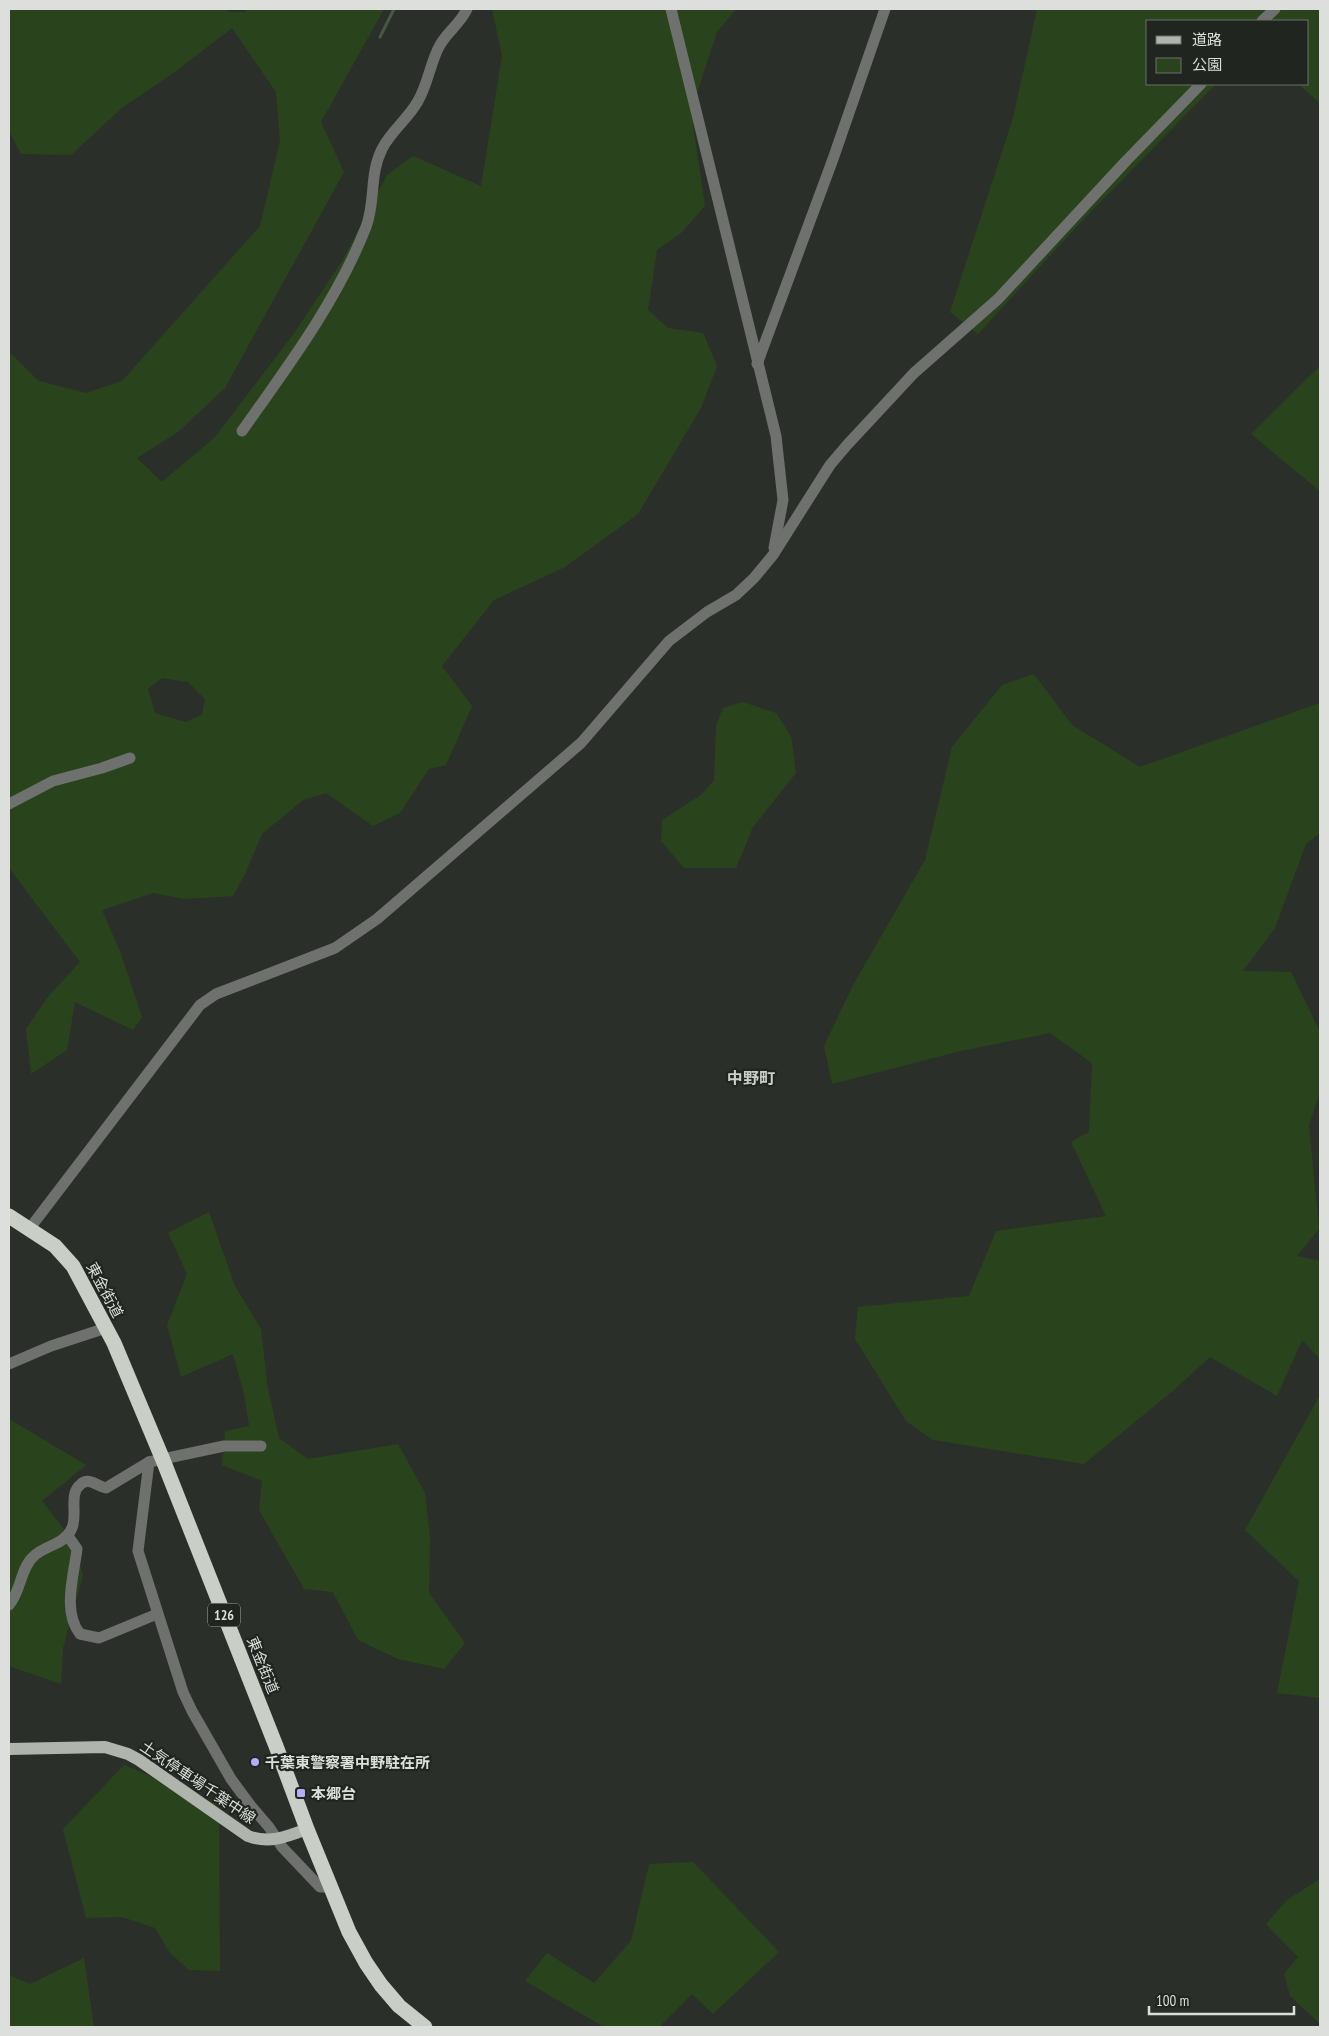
<svg xmlns="http://www.w3.org/2000/svg" width="1329" height="2036" font-family="'PT Sans Narrow','Noto Sans JP',sans-serif">
<style>
.green{fill:#29441c;fill-rule:evenodd}
.lines{fill:none;stroke-linecap:round;stroke-linejoin:round}
.stream{stroke:#465942;stroke-width:3}
.minor{stroke:#6f716e;stroke-width:11}
.major{stroke:#afb4ad;stroke-width:12}
.highway{stroke:#c9cec6;stroke-width:15}
.poi-dot{fill:#b2adf9;stroke:#212520;stroke-width:2}
.labels{text-anchor:middle;dominant-baseline:central;stroke-width:4.5;stroke-linejoin:round;paint-order:stroke}
.shield{fill:#212520;stroke:#a4a7a3;stroke-width:1}
.shield-label{font-size:14px;font-weight:bold;fill:#dcdfdb}
.street-label{font-size:15px;fill:#dcdfdb;stroke:#212520}
.poi-label{font-size:15px;font-weight:bold;fill:#dcdfdb;stroke:#212520;text-anchor:start}
.neighbourhood-label{font-size:16px;font-weight:bold;fill:#cacfc7;stroke:#212520}
</style>
<rect width="100%" height="100%" fill="#2b2f29"/>
<!-- green -->
<g class="green">
<path d="M9,9H225L229,12H245L247,9H384L321,122L344,172L225,388L178,432L137,458L162,482L215,437L295,332L342,261L387,175L413,156L481,186L502,56L492,9H736L717,32L691,111L705,206L681,233L657,250L648,310L668,328L703,333L717,366L701,408L638,514L565,567L494,600L442,666L472,706L446,765L429,769L400,813L373,826L326,793L303,800L262,834L245,874L233,896L184,899L153,893L102,910L121,954L142,1017L133,1030L75,1002L67,1050L31,1074L26,1029L47,998L80,962L9,868V352L39,381L86,393L122,381L260,226L280,141L276,92L232,28L176,71L122,108L71,155L21,154L9,131ZM162,678L188,682L205,699L202,715L185,722L155,713L148,689Z"/>
<path d="M1037,9H1320V103L1298,84H1308V21H1148V84H1216L1079,224L978,334L950,312L1013,118Z"/>
<path d="M1320,366V491L1251,434Z"/>
<path d="M1034,674L1072,725L1140,767L1320,703V833L1306,844L1275,928L1243,971L1291,972L1320,1032L1319,1095L1309,1125L1319,1229L1297,1256L1320,1261V1359L1302,1340L1277,1396L1210,1357L1175,1389L1084,1464L933,1440L906,1421L855,1339L858,1307L969,1296L996,1231L1106,1216L1071,1142L1089,1132L1092,1063L1050,1033L961,1051L832,1084L824,1046L853,985L925,860L952,747L1002,685Z"/>
<path d="M743,702L776,713L791,736L796,773L753,827L736,868H684L661,841L662,820L701,795L714,780L716,725L723,708Z"/>
<path d="M209,1212L235,1286L261,1329L268,1389L279,1438L308,1459L398,1444L425,1493L430,1537L429,1593L465,1643L444,1669L398,1659L358,1640L333,1592L304,1589L259,1510L262,1481L222,1465L225,1431L249,1426L244,1394L233,1354L181,1377L167,1325L187,1274L168,1233Z"/>
<path d="M1320,1395V1698L1277,1693L1299,1581L1245,1530Z"/>
<path d="M9,1419L86,1465L42,1501L73,1541L83,1575L63,1648L61,1684L9,1666Z"/>
<path d="M124,1765L219,1805L220,1971L189,1970L170,1953L155,1928L122,1917L86,1918L63,1829Z"/>
<path d="M693,1862L779,1952L713,2014L692,1994L659,2027H604L525,1981L547,1953L594,1983L631,1941L649,1864Z"/>
<path d="M1320,1879V2024L1290,1996L1284,1974L1298,1957L1266,1924L1287,1900Z"/>
<path d="M84,1958L94,2027H9V1975L30,1984Z"/>
</g>
<g class="lines">
<!-- stream -->
<path class="stream" d="M380,37L394,9"/>
<!-- minor -->
<g class="minor">
<path d="M671,9L776,436L783,500L774,548"/>
<path d="M1262,21L1275,9"/>
<path d="M757,364L833,159L885,9"/>
<path d="M242,431C288,366 337,301 366,227C376,200 369,175 382,149C391,131 408,119 418,101C428,84 431,60 440,45C448,31 460,24 467,9"/>
<path d="M9,804L53,781L102,768L130,758"/>
<path d="M30,1228L200,1005L216,994L335,948L377,919L581,743L669,641L707,612L736,595L754,578L773,555L830,465L847,445L914,373L998,299L1126,161L1201,84"/>
<path d="M9,1364L51,1346L106,1328"/>
<path d="M149,1462L138,1551L183,1692L192,1711L231,1779L251,1806L269,1827L282,1847L320,1887H331"/>
<path d="M68,1536L77,1549C74,1575 62,1611 80,1634L99,1638L157,1614"/>
<path d="M9,1605C21,1592 20,1569 33,1557C44,1545 64,1546 72,1528C78,1514 68,1494 81,1484C89,1477 97,1486 106,1488L149,1462L224,1446H261"/>
</g>
<!-- major -->
<path class="major" d="M9,1749L105,1747L128,1754L139,1760L248,1836C269,1844 286,1837 307,1829"/>
<!-- highway -->
<path class="highway" d="M9,1216L55,1246L73,1266L114,1343L163,1460L276,1746L307,1829L349,1932L366,1963L381,1985L399,2006L425,2027"/>
</g>
<!-- markers -->
<g class="poi-dot">
<circle cx="255" cy="1762" r="5"/>
<rect x="296" y="1788" width="10" height="10" rx="2.5"/>
</g>
<g class="labels">
<!-- shield labels -->
<rect class="shield" x="208" y="1603.5" width="32" height="23" rx="4"/>
<g class="shield-label">
<text x="224" y="1615">126</text>
</g>
<!-- street labels -->
<g class="street-label">
<text transform="translate(105 1290) rotate(62)">東金街道</text>
<text transform="translate(263 1665) rotate(68)">東金街道</text>
<text transform="translate(198 1782) rotate(34)">土気停車場千葉中線</text>
</g>
<!-- poi labels -->
<g class="poi-label">
<text x="265" y="1762">千葉東警察署中野駐在所</text>
<text x="311" y="1793">本郷台</text>
</g>
<!-- neighbourhood labels -->
<g class="neighbourhood-label">
<text x="751" y="1078">中野町</text>
</g>
</g>
<!-- border -->
<rect width="1329" height="2036" fill="none" stroke="#dcdfdb" stroke-width="20"/>
<!-- legend -->
<rect x="1146" y="20" width="162" height="65" fill="#212520" stroke="#6c6f6b"/>
<rect x="1156" y="36" width="25" height="8" fill="#afb4ad" stroke="#6c6f6b"/>
<text x="1192" y="45" font-size="15" fill="#dcdfdb">道路</text>
<rect x="1156" y="58" width="25" height="15" fill="#29441c" stroke="#6c6f6b"/>
<text x="1192" y="70" font-size="15" fill="#dcdfdb">公園</text>
<!-- scale -->
<path d="M1149 2006v8h145v-8" fill="none" stroke="#dcdfdb" stroke-width="2.5"/>
<text x="1156" y="2006" font-size="15" fill="#dcdfdb" stroke="#212520" stroke-width="4" paint-order="stroke">100 m</text>
</svg>
